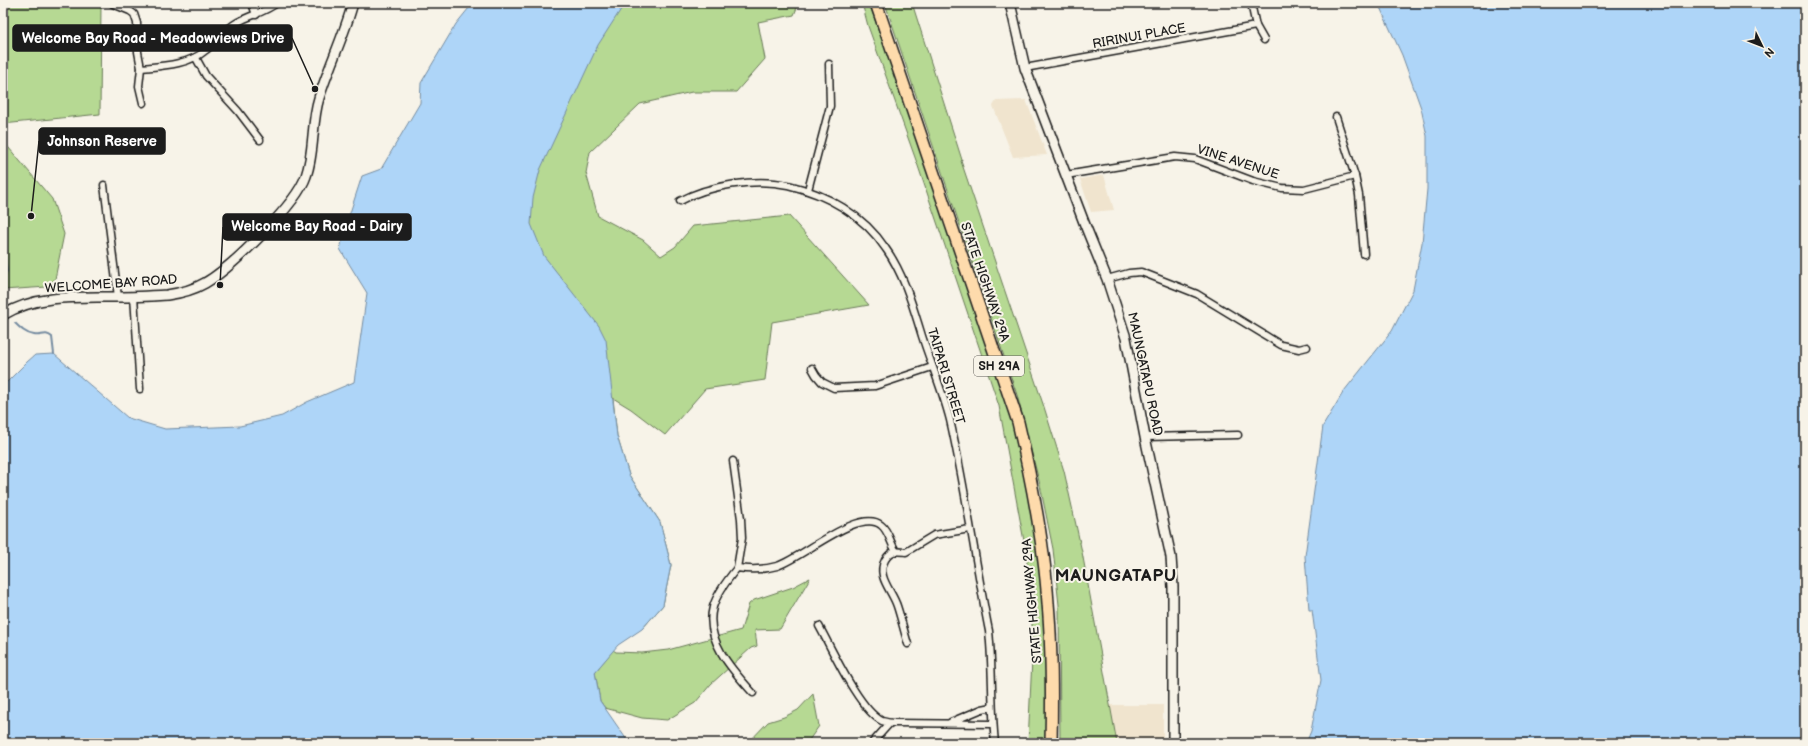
<svg xmlns="http://www.w3.org/2000/svg" width="1808" height="746" font-family="'Balsamiq Sans',sans-serif">
<style>
.built{fill:#f0e4ce}
.green{fill:#b6d993;stroke:#697a58}
.water{fill:#aed5f8;stroke:#748ba0}
.lines{fill:none;stroke-linecap:round;stroke-linejoin:round}
.stream{stroke:#748ba0;stroke-width:2}
.street-casing{stroke:#1c1c1c;stroke-width:9}
.secondary-casing{stroke:#1c1c1c;stroke-width:12}
.highway-casing{stroke:#1c1c1c;stroke-width:14}
.street{stroke:#f7f3e8;stroke-width:6}
.secondary{stroke:#f7f3e8;stroke-width:9}
.highway{stroke:#fedbac;stroke-width:11}
.labels{text-anchor:middle;dominant-baseline:central;stroke-width:4;stroke-linejoin:round;paint-order:stroke}
.shield{fill:#f7f3e8;stroke:#5e5c59;stroke-width:1}
.shield-label{font-size:12px;font-weight:bold;fill:#1c1c1c}
.street-label{font-size:13px;fill:#1c1c1c;stroke:#f7f3e8}
.district-label{font-size:17px;font-weight:bold;letter-spacing:1px;fill:#1c1c1c;stroke:#f7f3e8}
.leader{fill:none;stroke:#1c1c1c;stroke-width:1.5}
.callout-dot{fill:#1c1c1c;stroke:#f7f3e8;stroke-width:1.5}
.callout{fill:#1c1c1c;stroke:#1c1c1c;stroke-width:1.5}
.callout-label{font-size:14px;text-anchor:middle;font-weight:bold;fill:#fff}
</style>
<rect width="100%" height="100%" fill="#f7f3e8"/>
<filter id="ink" filterUnits="userSpaceOnUse"><feTurbulence type="fractalNoise" baseFrequency=".025" numOctaves="2"/><feDisplacementMap in="SourceGraphic" scale="8" xChannelSelector="R" yChannelSelector="G"/><feConvolveMatrix kernelMatrix="1 2 1 2 8 2 1 2 1" color-interpolation-filters="sRGB"/></filter>
<g filter="url(#ink)">
<!-- built -->
<g class="built">
<path d="M1026,100L1047,155L1013,157L993,106L996,101Z"/>
<path d="M1104,175L1114,210L1091,212L1080,179Z"/>
<path d="M1109,705H1163V743H1117Z"/>
</g>
<!-- green -->
<g class="green">
<path d="M3,3H101L100,114L3,124Z"/>
<path d="M575,3H799L794,15L758,22L765,59L736,92H692L640,104L590,152L586,173L598,216L643,240L661,256L675,247L693,226L789,216L869,305L772,322L765,380L705,389L665,435L631,409L613,398L617,436L629,475L660,522L671,565L663,605L642,629L447,220Z"/>
<path d="M862,3H869L943,212L1016,430L1033,509L1044,602L1046,652V743H1028L1032,659V614L1026,552L999,406L917,163L868,26Z"/>
<path d="M885,3H912L962,160L961,161L1044,407L1064,471L1082,552L1117,743H1060L1059,605L1053,549L1040,485L1017,395Z"/>
<path d="M3,141L52,199L64,234L55,279L47,287L3,290Z"/>
<path d="M810,578L780,629L755,630L757,646L751,648L711,684L695,703L667,720L642,718L605,708L600,701L595,672L613,650L616,652L642,653L668,650L741,630L749,604L754,600L793,587Z"/>
<path d="M813,694L819,726L807,743H748L768,722L784,717L798,710Z"/>
</g>
<!-- water -->
<g class="water">
<path d="M473,3H625L598,45L540,170L533,198L531,224L544,256L599,326L606,340L617,436L629,475L660,522L671,565L663,605L642,629L618,645L595,672L600,701L629,743H3V388L5,384L27,362L35,355L54,354L128,418L165,429L240,426L282,416L307,402L354,382L367,293L340,249L348,219L362,176L381,169L420,103L421,83L456,24Z"/>
<path d="M1378,3H1805V743H1306L1311,731L1321,680L1312,610H1309L1305,556L1323,426L1344,391L1392,331L1413,290L1422,243L1427,189V136L1421,108L1402,55Z"/>
</g>
<g class="lines">
<!-- stream -->
<g class="stream">
<path d="M3,240L7,271L3,281"/>
<path d="M3,298L4,304"/>
<path d="M15,323C20,328 26,334 34,335C41,337 45,331 52,337L54,354"/>
</g>
<defs>
<g id="street">
<path d="M252,3L256,15"/>
<path d="M1251,3L1256,26L1264,40"/>
<path d="M113,4L130,11L134,14L137,23L138,52L141,68L139,86L143,103"/>
<path d="M196,58L206,76L238,111L260,140"/>
<path d="M141,68C162,66 189,65 206,50C217,41 225,29 238,22C251,15 265,12 277,3"/>
<path d="M1025,68L1256,26"/>
<path d="M1336,117L1355,176L1359,195L1364,254"/>
<path d="M1066,175L1175,157L1195,159L1253,181L1282,188L1304,189L1355,176"/>
<path d="M104,185L118,297"/>
<path d="M808,190L830,106L829,64"/>
<path d="M680,201C709,185 756,178 788,185C826,194 864,215 886,249C904,274 913,307 922,336C931,364 943,392 950,420C966,490 975,561 989,631C993,669 991,706 995,743"/>
<path d="M1107,279L1129,273L1141,272L1149,275L1197,294L1281,345L1299,349L1307,347"/>
<path d="M134,296L140,389"/>
<path d="M812,368L816,375L822,382L834,388L875,386L932,367"/>
<path d="M1145,437L1238,435"/>
<path d="M733,461L741,519L742,538L737,568"/>
<path d="M819,626C832,649 859,710 882,721C886,722 890,723 894,723L993,724"/>
<path d="M908,644C904,631 901,618 897,606C892,590 876,577 885,560C891,550 896,551 906,552L934,535L970,529"/>
<path d="M753,693C733,671 704,640 713,607C717,593 728,579 737,568C751,570 763,570 777,566C801,559 859,507 881,525C889,531 890,543 896,551"/>
<path d="M951,722L982,709L992,707"/>
<path d="M872,743L890,723"/>
</g>
<g id="secondary">
<path d="M1010,3L1025,68L1085,225L1107,279L1126,338L1145,437L1171,557L1173,587V743"/>
<path d="M3,315C37,294 80,297 118,297C134,297 151,296 167,295C181,293 193,290 205,283C231,268 297,204 306,176C315,151 311,123 319,98C329,66 344,36 353,3"/>
</g>
<path id="highway" d="M876,3L1018,422C1032,482 1044,542 1048,603C1052,649 1052,696 1051,743"/>
</defs>
<!-- street casing -->
<use href="#street" class="street-casing"/>
<!-- secondary casing -->
<use href="#secondary" class="secondary-casing"/>
<!-- highway casing -->
<use href="#highway" class="highway-casing"/>
<!-- street -->
<use href="#street" class="street"/>
<!-- secondary -->
<use href="#secondary" class="secondary"/>
<!-- highway -->
<use href="#highway" class="highway"/>
</g>
</g>
<g class="labels">
<!-- shield labels -->
<rect class="shield" x="974" y="356" width="50" height="20" rx="3"/>
<g class="shield-label">
<text x="999" y="366">SH 29A</text>
</g>
<!-- street labels -->
<g class="street-label">
<text transform="translate(1139 36) rotate(-10)">RIRINUI PLACE</text>
<text transform="translate(1238 162) rotate(18)">VINE AVENUE</text>
<text transform="translate(985 282) rotate(71)">STATE HIGHWAY 29A</text>
<text transform="translate(111 284) rotate(-4)">WELCOME BAY ROAD</text>
<text transform="translate(1145 374) rotate(78)">MAUNGATAPU ROAD</text>
<text transform="translate(946 376) rotate(73)">TAIPARI STREET</text>
<text transform="translate(1032 601) rotate(-95)">STATE HIGHWAY 29A</text>
</g>
<!-- district labels -->
<g class="district-label">
<text x="1116" y="576">MAUNGATAPU</text>
</g>
</g>
<!-- callouts -->
<path class="leader" d="M315 89L292 38M31 216L39 141M220 285L223 227"/>
<g class="callout-dot">
<circle cx="315" cy="89" r="4"/>
<circle cx="31" cy="216" r="4"/>
<circle cx="220" cy="285" r="4"/>
</g>
<g class="callout">
<rect x="13" y="25" width="279" height="26" rx="4"/>
<rect x="39" y="128" width="126" height="26" rx="4"/>
<rect x="223" y="214" width="188" height="26" rx="4"/>
</g>
<g class="callout-label">
<text x="153" y="43">Welcome Bay Road - Meadowviews Drive</text>
<text x="102" y="146">Johnson Reserve</text>
<text x="317" y="231">Welcome Bay Road - Dairy</text>
</g>
<!-- margin -->
<rect width="1808" height="746" fill="none" stroke="#f7f3e8" stroke-width="16"/>
<rect x="8" y="8" width="1792" height="730" fill="none" stroke="#1c1c1c" stroke-width="1.5" filter="url(#ink)"/>
<!-- north arrow -->
<g transform="translate(1762 46) rotate(133)" stroke="#f7f3e8" stroke-width="3" paint-order="stroke">
<path d="M0-3L7 15L0 10L-7 15Z" fill="#1c1c1c"/>
<text y="-6" font-size="11" font-weight="bold" text-anchor="middle" fill="#1c1c1c">N</text>
</g>
</svg>
